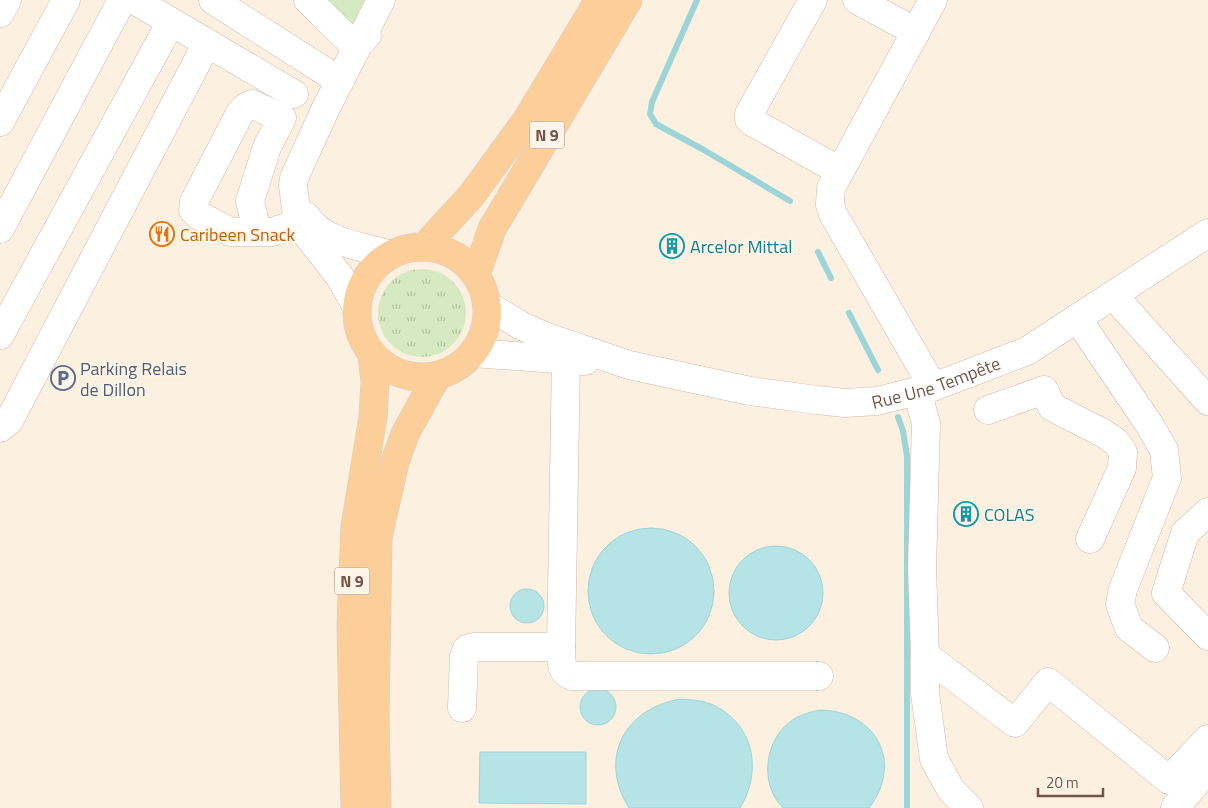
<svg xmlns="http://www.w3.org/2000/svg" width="1208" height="808" font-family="'Titillium Web',sans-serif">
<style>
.grass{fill:url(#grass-tufts)}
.garden{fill:#d5eac0}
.water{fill:#b6e3e6;stroke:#9cd4d8}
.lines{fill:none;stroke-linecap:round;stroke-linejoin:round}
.stream{stroke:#9cd4d8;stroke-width:6}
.minor-casing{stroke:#d0b8ab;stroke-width:29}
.major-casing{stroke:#d8cfcc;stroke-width:29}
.minor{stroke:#fff;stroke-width:28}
.major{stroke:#fcce99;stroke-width:28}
.labels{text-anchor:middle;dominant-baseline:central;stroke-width:4;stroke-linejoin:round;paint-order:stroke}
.shield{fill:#fff4e8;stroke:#9e8478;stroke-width:1}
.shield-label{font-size:16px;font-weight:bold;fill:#745448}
.food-label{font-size:18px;fill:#c56008;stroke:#fff4e8;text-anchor:start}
.culture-label{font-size:18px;fill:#0d838f;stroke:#fff4e8;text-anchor:start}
.service-label{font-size:18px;fill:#4e5e75;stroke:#fff4e8;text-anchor:start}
.street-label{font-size:18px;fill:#745448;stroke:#fff4e8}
</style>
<defs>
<pattern id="grass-tufts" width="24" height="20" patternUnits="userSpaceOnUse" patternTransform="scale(1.25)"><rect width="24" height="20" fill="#d5eac0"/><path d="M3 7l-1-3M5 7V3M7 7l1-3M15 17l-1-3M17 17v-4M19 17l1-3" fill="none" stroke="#b1c09e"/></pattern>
</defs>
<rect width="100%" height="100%" fill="#fcf0e1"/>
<!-- grass -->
<circle class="grass" cx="422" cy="313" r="44"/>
<!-- garden -->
<path class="garden" d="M320,0H367L350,31Z"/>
<!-- water -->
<g class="water">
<circle cx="651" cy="591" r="63"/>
<circle cx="776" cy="593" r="47"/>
<circle cx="527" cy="606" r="17"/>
<circle cx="598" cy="707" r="18"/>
<path d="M680,699C691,700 701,700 711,704C754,723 763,770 740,808H629C598,758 624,709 680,699Z"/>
<path d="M820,710C876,711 904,762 869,808H783C758,783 765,737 794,719C802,714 811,712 820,710Z"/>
<path d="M480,752H586V804L479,803Z"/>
</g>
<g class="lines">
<!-- stream -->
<g class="stream">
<path d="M697,0L652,102L650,114L656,124L704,150L790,201"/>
<path d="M818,252L831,278"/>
<path d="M849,313L878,370"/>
<path d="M898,417L903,431L907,456V808"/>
</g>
<defs>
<g id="minor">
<path d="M134,0L294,94"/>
<path d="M213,0L340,81"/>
<path d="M308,0L356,47L367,35"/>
<path d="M813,0L749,114V119L752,122L840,171"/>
<path d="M857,0L916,32"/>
<path d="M0,13L7,0"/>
<path d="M0,122L66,0"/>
<path d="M306,216C322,243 363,246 391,255"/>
<path d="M0,229L122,0"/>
<path d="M257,232L250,201L267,147L282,118L252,104L246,107L240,113L194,202L193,210L198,215L231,232H272L298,223"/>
<path d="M1113,295L1208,401"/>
<path id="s1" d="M487,305L520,325L544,336L629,365L750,391L817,400L845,403L877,401L933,387L1027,351L1208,233"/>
<path d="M357,307L340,277L298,223L293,186L294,178L325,110L381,0"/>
<path d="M1077,318L1149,424L1164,450L1167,478L1123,589L1120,604L1129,628L1155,648"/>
<path d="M0,335L171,22"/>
<path d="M473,353L585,361"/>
<path d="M933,387L833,214L830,205L831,188L933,0"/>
<path d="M917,391L926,423L922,568L925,655L1015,723L1048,682L1169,780L1208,739"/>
<path d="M988,410L1044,390L1052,407L1103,433L1116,442L1123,452L1122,468L1090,539"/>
<path d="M0,428L9,421L207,43"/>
<path d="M1208,512L1185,533L1166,593L1208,636"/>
<path d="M561,647C562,659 559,672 572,676H819"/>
<path d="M925,655V693L934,759L951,790L969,808"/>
<path d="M462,708L464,656L467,649L474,647H561L566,359"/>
<path d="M1175,808L1208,769"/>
</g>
<g id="major">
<circle cx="422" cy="312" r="65"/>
<path d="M424,247L471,196L526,121L599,0"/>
<path d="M476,275L492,229L628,0"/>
<path d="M355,808L351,626L355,527L373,417L375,382L372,355"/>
<path d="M377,808L375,717L378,537L395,462L405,434L437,376"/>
</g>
</defs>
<!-- minor casing -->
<use href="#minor" class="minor-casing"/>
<!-- major casing -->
<use href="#major" class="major-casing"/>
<!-- minor -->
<use href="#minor" class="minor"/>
<!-- major -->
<use href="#major" class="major"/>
</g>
<!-- icons -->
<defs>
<symbol id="restaurant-ring" viewBox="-11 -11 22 22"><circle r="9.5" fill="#fff4e8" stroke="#e8710a" stroke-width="1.5"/><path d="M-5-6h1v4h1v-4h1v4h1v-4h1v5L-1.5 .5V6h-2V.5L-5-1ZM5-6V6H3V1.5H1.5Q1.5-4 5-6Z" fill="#e8710a"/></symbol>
<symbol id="building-ring" viewBox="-11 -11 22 22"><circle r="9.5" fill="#fff4e8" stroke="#0f9aa8" stroke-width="1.5"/><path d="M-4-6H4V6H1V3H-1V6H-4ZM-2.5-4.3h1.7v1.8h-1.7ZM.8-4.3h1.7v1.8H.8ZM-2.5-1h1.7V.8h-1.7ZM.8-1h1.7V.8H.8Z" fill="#0f9aa8"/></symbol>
<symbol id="parking-ring" viewBox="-11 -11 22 22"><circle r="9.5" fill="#fff4e8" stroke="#5c6f8a" stroke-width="1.5"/><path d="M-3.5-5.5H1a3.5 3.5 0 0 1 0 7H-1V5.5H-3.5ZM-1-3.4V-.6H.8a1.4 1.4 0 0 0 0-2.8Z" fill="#5c6f8a"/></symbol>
</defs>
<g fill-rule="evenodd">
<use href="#restaurant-ring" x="148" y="220" width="28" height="28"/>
<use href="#building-ring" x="658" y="232" width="28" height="28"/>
<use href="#parking-ring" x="49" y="364" width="28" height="28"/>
<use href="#building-ring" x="952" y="500" width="28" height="28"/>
</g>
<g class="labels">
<!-- shield labels -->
<g class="shield">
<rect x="529.5" y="121.5" width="35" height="27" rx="4"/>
<rect x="334.5" y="567.5" width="35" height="27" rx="4"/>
</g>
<g class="shield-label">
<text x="547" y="135">N 9</text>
<text x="352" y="581">N 9</text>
</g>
<!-- food labels -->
<g class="food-label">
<text x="180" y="234">Caribeen Snack</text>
</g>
<!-- culture labels -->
<g class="culture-label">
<text x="690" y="246">Arcelor Mittal</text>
<text x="984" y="514">COLAS</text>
</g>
<!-- service labels -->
<g class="service-label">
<text x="80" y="368">Parking Relais<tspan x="80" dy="21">de Dillon</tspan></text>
</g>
<!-- street labels -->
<g class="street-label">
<text stroke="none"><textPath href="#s1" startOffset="468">Rue Une Tempête</textPath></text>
</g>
</g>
<!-- scale -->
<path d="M1038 788v8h65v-8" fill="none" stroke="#745448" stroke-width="2.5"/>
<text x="1046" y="788" font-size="15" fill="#745448" stroke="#fff4e8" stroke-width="4" paint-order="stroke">20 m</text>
</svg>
